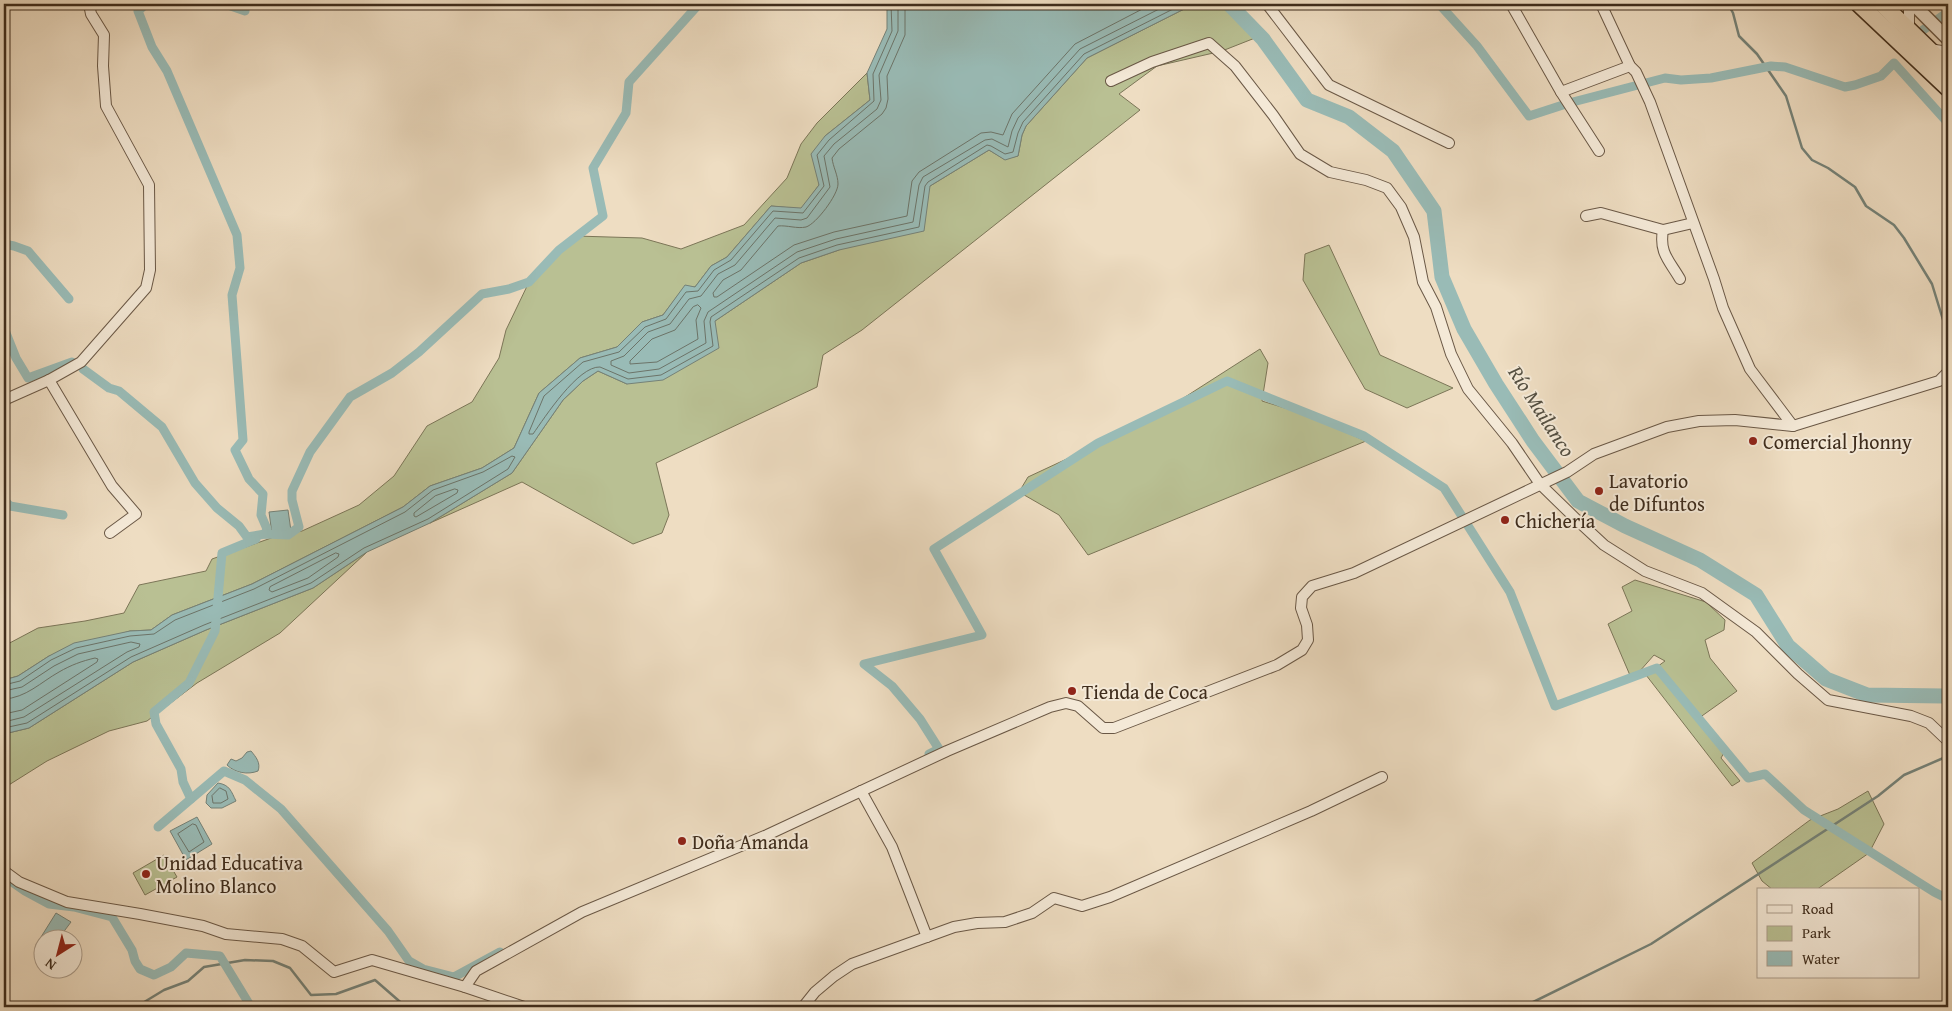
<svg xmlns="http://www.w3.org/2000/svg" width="1952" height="1011" font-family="'Gentium Book Plus',serif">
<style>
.green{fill:#b9c093;stroke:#7c7658}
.water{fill:#99bbb6;stroke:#758278}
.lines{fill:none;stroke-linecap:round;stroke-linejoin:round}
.shore{stroke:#6c7469;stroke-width:1}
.stream{stroke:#758278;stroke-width:2.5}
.canal{stroke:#99bbb6;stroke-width:9}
.river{stroke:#99bbb6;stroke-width:15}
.minor-casing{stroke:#6a5846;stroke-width:12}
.tertiary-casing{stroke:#6a5846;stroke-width:15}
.trunk-casing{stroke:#3e2c1c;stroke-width:19}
.minor{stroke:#f4e9d7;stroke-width:10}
.tertiary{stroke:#f4e9d7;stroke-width:12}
.trunk{stroke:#eeddc2;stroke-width:16}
.poi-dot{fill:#8f2418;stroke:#f4e9d7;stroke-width:2}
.labels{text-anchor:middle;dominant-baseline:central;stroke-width:4;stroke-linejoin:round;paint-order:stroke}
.poi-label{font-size:20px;fill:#3e2c1c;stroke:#f4e9d7;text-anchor:start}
.water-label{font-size:21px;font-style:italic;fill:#555042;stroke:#f4e9d7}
</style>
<rect width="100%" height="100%" fill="#eeddc2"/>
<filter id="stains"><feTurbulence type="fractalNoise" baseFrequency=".004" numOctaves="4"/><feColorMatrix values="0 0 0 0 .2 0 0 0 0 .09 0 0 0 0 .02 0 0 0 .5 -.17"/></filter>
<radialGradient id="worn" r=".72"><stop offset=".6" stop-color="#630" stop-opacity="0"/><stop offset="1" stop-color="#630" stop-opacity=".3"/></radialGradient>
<!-- green -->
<g class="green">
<path d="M1194,4H1219L1255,38L1222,51L1157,66L1119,94L1140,110L862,330L823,355L817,387L656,463L669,515L662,533L633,544L522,482L430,523L512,473L563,400L583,381L598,371L627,384L715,321L801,263L839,250L930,186L989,150L1004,159L1018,156L1022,135L1026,126L1087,58Z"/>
<path d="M867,73L870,100L825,136L819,185L801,209L771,206L727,257L711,266L695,287L685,286L663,315L642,322L617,347L580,358L539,393L514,448L482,468L430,486L403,507L252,584L172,615L151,630L130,631L49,656L18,676L4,680V646L38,628L85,621L124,613L139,585L206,571L212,559L274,537L302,531L359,505L394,476L427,426L472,402L499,358L506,330L529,282L559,250L576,236L642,238L681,249L744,225L787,178L801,144L817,123Z"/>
<path d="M1329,245L1380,355L1453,388L1407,408L1365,389L1303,280L1305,254Z"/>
<path d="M1260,349L1268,363L1262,401L1301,413L1366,441L1088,555L1059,515L1019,492L1028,477L1146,422Z"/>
<path d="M367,552L280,633L197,683L147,721L109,731L47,761L4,788V734L29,728L133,662L206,630L313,588Z"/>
<path d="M1635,580L1706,602L1725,620L1724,630L1705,640L1710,658L1737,691L1699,718L1725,751L1721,758L1740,781L1732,786L1646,675L1665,661L1654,655L1632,680L1608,624L1632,611L1622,587Z"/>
<path d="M1868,791L1884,824L1869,853L1816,890H1773L1762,881L1752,863L1810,820L1838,809Z"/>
<path d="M164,855L177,877L145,895L133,873Z"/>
</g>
<!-- water -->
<g class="water">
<path d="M887,4H1194L1087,58L1026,126L1022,135L1018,156L1005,160L989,150L930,186L924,231L839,250L801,263L715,321L719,348L663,380L627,384L598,371L583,381L563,400L512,473L430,523L367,552L313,588L206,630L133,662L29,728L4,734V680L18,676L49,656L74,643L130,631L151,630L172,615L252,584L403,507L430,486L482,468L514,448L539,393L580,358L617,347L642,322L663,315L685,285L695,287L711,266L727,257L771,206L801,208L819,185L811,154L825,136L870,100L867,73L887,29Z"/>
<path d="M288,510L291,531L272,534L269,512Z"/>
<path d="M251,751C256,757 261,763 258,771C248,775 235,773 227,765L231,759L236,761L242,758L247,752Z"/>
<path d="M218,783C230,785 231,791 236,801L222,808H211L206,803L207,795Z"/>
<path d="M197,817L212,844L186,860L170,831Z"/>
<path d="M56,913L71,922L59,938H42V948L36,945Z"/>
</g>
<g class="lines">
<!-- shore -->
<g class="shore">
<path d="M891,4L892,31L873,74L874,101L829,140L817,155L824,186L803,213L773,211L731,260L714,270L698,291L686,292L666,319L645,327L619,352L583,362L544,396L529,432V434H533C545,417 578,366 600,367L628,379L661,375L713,346L710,322L711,317L799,258L837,245L919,227L925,186L928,182L987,145L991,146L1005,154L1013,152L1018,133L1023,122L1084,54L1183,4"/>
<path d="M898,4V31L879,75L881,100L877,109L834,144L824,156L830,187L807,218L801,220L775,218L735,265L718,274L701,296L689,299L670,324L648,332L624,356L611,361V365L629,373L659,369L706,343L704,321L708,312L797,252L836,239L913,222L919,185L923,177L985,140L992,139L1008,147L1012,131L1018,118L1080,49L1169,4"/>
<path d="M905,4V35L887,76L888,99L886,108L882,114L839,149L832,158C833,167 838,175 838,184C838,195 816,224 806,227C797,229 787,225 778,226L741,270L723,280L713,293L714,297H717L794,245L834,232L907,216L912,181L919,172L981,133L991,132L1003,135L1012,114L1075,44L1152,4"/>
<path d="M698,305L701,308L696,320L698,339L657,362L630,364V361L652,339L675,330L693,307Z"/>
<path d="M455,489L458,490L457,493L416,517L414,516V513L435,496Z"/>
<path d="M336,553L339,554L338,557L308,578L272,592L269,590L270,587Z"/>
<path d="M4,685L20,681L51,660L76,648L130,636L154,634L175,620L254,589L405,512L433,490L483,472L512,456L515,457L508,469L428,519L364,548L311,583L204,625L131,657L27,723L4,728"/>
<path d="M4,691L22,687L54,666L78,654L131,642L140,644L139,647L127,652L24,717L4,722"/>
<path d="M4,699C26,698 41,682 59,672C71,665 82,661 95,658L98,659L97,662L22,710L4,714"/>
<path d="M220,788L226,791L228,799L221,803H213L212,796Z"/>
<path d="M193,824L196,825L204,842L189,852L178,834Z"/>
</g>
<!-- stream -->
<g class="stream">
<path d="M1728,4L1733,13L1739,36L1757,54L1786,96L1802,148L1812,160L1828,168L1855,187L1866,206L1894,225L1904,238L1932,284L1948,336"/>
<path d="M1948,545L1946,561L1948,566"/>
<path d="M136,1007L164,990L188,981L204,967L245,960L273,961L290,968L311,995L336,994L375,980L406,1007"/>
<path d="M1523,1007L1651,944L1878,796L1904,775L1948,756"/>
</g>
<!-- canal -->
<g class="canal">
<path d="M146,4L138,11L152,47L167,71L237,235L240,268L232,295L243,440L235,450L249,479L263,494L261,515L267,529L265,534"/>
<path d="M225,4L245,11"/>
<path d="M1439,4L1477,46L1529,116L1569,103L1665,78L1681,80L1711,78L1771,66L1785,67L1845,87L1855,85L1881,76L1894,63L1948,123"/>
<path d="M1923,30L1948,12"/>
<path d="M4,244L14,246L28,251L69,299"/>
<path d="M4,328L16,358L28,378L72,362"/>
<path d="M83,369L109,388L119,391L162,427L195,483L217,508L239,526L247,537L265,534L288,535L299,527L292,500V491L310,452L350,397L392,373L419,352L482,294L509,289L529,282L559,250L603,216L593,168L626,113L629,82L699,4"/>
<path d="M4,500L10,506L63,515"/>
<path d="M929,754L939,749L920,719L892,686L864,664L982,635L934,549L1098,443L1227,381L1364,436L1444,488L1510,592L1555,706L1657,668L1748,778L1765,774L1804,810L1934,892L1948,899"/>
<path d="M191,799L183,782L181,769L156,724L154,712L189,683L215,631L222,553L256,539"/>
<path d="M158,827L224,771L245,780L281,809L388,931L409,961L423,969L454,977L500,952"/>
<path d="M12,882L25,891L49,904L74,907L112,917L132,950L135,961L140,969L154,975L171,967L186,953L220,956L251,1007"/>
</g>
<!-- river -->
<path class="river" d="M1229,4L1263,39L1307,100L1349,117L1393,151L1434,211L1442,277L1464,329L1496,384L1533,441L1578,501L1625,526L1700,560L1756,595L1788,646L1826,679L1867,695L1944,696L1948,698"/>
<defs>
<g id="minor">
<path d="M1267,4L1329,85L1449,143"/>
<path d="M1511,4L1561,92L1599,151"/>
<path d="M1601,4L1630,66L1636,72L1650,102L1714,279L1723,308L1750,369L1793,426"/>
<path d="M1909,4V30"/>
<path d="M1929,49L1948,52"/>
<path d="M1111,81L1152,62L1209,43L1235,66L1273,115L1300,154L1330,172L1366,180L1387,188L1401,207L1414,237L1423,282L1436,307L1451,354L1468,389L1512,443L1540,484L1576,519L1604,545L1645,571L1702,593L1756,632L1798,674L1828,700L1911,716L1929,723L1948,741"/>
<path d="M1561,92L1630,66"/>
<path d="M1586,216L1601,213L1663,230L1693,223"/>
<path d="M1663,230C1659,253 1669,260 1680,279"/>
<path d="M49,380L112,486L136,514L110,533"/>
<path d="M4,400L49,380L81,362L146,288L150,270L149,185L106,106L103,66L104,35L91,14L89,4"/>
<path d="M861,791L892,847L927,937"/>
<path d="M4,871L19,882L67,902L140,914L203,926L226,934L282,939L302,946L334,972L372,960L465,987L524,1007"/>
<path d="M465,987L476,971L582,912L767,835L947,751L1050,707L1066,703L1078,706L1103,728H1114L1277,665L1302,650L1308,640L1307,625L1301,608L1302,597L1312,586L1354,573L1567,472L1594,454L1667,427L1699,421L1735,420L1793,426L1939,381L1948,372"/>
<path d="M803,1007L815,992L834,976L852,964L954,927L977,923L1005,922L1032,913L1054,898L1082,906L1110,897L1311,811L1382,777"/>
</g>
<path id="tertiary" d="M1913,4L1948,39"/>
<g id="trunk">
<path d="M1859,4L1948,88"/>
<path d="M1882,4L1948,68"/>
</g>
</defs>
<!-- minor casing -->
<use href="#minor" class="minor-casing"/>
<!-- tertiary casing -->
<use href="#tertiary" class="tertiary-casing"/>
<!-- trunk casing -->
<use href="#trunk" class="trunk-casing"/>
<!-- minor -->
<use href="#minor" class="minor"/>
<!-- tertiary -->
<use href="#tertiary" class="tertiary"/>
<!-- trunk -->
<use href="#trunk" class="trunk"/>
</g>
<!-- markers -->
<g class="poi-dot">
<circle cx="1753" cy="441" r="5"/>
<circle cx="1599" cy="491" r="5"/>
<circle cx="1505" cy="520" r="5"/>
<circle cx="1072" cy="691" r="5"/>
<circle cx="682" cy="841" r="5"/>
<circle cx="146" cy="874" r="5"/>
</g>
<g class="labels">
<!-- poi labels -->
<g class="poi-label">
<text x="1763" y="441">Comercial Jhonny</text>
<text x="1609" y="480">Lavatorio<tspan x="1609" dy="23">de Difuntos</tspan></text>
<text x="1515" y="520">Chichería</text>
<text x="1082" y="691">Tienda de Coca</text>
<text x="692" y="841">Doña Amanda</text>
<text x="156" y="862">Unidad Educativa<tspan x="156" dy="23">Molino Blanco</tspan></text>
</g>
<!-- water labels -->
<g class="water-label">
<text transform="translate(1542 411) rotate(57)">Río Mailanco</text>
</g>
</g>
<!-- margin -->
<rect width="1952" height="1011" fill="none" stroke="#eeddc2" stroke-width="20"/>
<rect x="5" y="5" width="1942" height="1001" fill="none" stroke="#3e2c1c" stroke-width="2.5"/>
<rect x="10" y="10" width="1932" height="991" fill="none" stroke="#3e2c1c"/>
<!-- legend -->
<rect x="1757" y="888" width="162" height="90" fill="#f4e9d7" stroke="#ab9d8c"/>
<rect x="1767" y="905" width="25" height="8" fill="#f4e9d7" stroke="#ab9d8c"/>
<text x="1802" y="914" font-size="15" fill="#3e2c1c">Road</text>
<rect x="1767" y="926" width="25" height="15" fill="#b9c093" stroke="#ab9d8c"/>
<text x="1802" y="938" font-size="15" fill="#3e2c1c">Park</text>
<rect x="1767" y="951" width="25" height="15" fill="#99bbb6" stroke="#ab9d8c"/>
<text x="1802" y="964" font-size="15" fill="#3e2c1c">Water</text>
<!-- north arrow -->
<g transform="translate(58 954) rotate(216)"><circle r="24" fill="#f4e9d7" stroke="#ab9d8c"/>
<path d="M0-4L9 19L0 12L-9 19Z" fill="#8f2418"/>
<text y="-8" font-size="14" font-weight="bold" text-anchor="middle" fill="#3e2c1c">N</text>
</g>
<rect width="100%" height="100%" filter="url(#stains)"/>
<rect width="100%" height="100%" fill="url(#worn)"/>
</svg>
